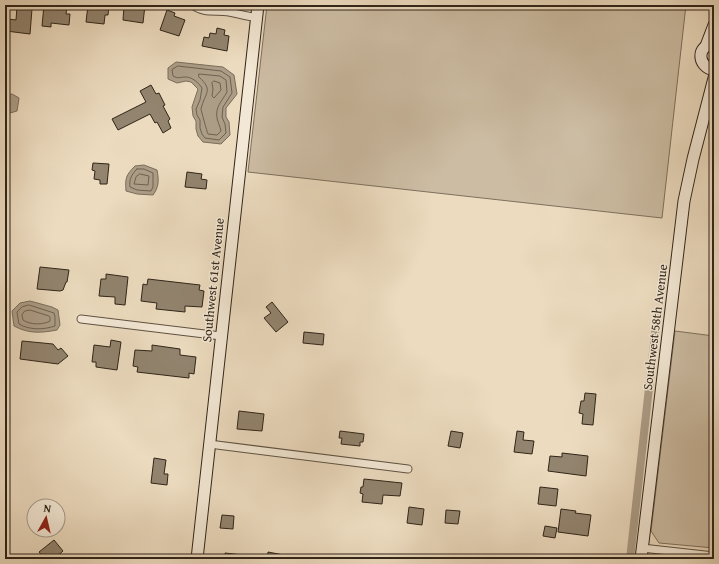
<svg xmlns="http://www.w3.org/2000/svg" width="719" height="564" font-family="'Gentium Book Plus',serif">
<style>
.green{fill:#ccbca3;stroke:#7e705e}
.water{fill:#ac9d87;stroke:#7a6d5b}
.lines{fill:none;stroke-linecap:round;stroke-linejoin:round}
.shore{stroke:#6e6150;stroke-width:1}
.canal{stroke:#ac9d87;stroke-width:8}
.building{fill:#92846f;stroke:#302519}
.street-casing{stroke:#5f5242;stroke-width:9}
.secondary-casing{stroke:#302519;stroke-width:13}
.street{stroke:#f3e8d5;stroke-width:7}
.secondary{stroke:#f3e8d5;stroke-width:11}
.labels{text-anchor:middle;dominant-baseline:central;stroke-width:3;stroke-linejoin:round;paint-order:stroke}
.street-label{font-size:13px;fill:#302519;stroke:#f3e8d5}
</style>
<rect width="100%" height="100%" fill="#ecdbbf"/>
<filter id="stains"><feTurbulence type="fractalNoise" baseFrequency=".005" numOctaves="4"/><feColorMatrix values="0 0 0 0 .2 0 0 0 0 .09 0 0 0 0 .02 0 0 0 .5 -.17"/></filter>
<radialGradient id="worn" r=".72"><stop offset=".6" stop-color="#630" stop-opacity="0"/><stop offset="1" stop-color="#630" stop-opacity=".3"/></radialGradient>
<!-- green -->
<g class="green">
<path d="M267,5H686L662,218L248,172Z"/>
<path d="M675,331L714,336V548L659,543L651,531Z"/>
</g>
<!-- water -->
<g class="water">
<path d="M176,62L223,67L234,75L237,94L226,108V117L229,122L230,135L221,144L203,142L198,136L196,129V121L193,116L192,107L198,89L191,82L186,81L177,83L168,79V68Z"/>
<path d="M12,94L19,98L17,111L10,113L5,111V95Z"/>
<path d="M144,165L157,170C159,180 159,187 153,195L137,194L126,191C125,178 126,175 135,166Z"/>
<path d="M30,301L52,307L58,310L60,325L57,330C41,333 29,334 14,326L12,311L20,303Z"/>
</g>
<g class="lines">
<!-- shore -->
<g class="shore">
<path d="M178,66L221,71L230,77L232,93L223,107L222,117L225,124L226,133L219,140L205,138L202,134L200,128V120L197,115L196,109L200,100L202,88C199,83 192,77 186,77C180,77 178,79 173,76L172,70Z"/>
<path d="M199,74L220,76L226,80L227,92C222,101 215,107 217,118C218,123 220,126 221,131L217,135L208,134C207,132 201,110 201,109C205,92 214,91 199,77Z"/>
<path d="M214,81L220,83L221,90L214,98L212,96L213,89L212,83Z"/>
<path d="M137,169H144L153,173V187L151,191L137,190L130,187C129,180 131,175 137,169Z"/>
<path d="M140,174L149,176L148,185L134,184L136,177Z"/>
<path d="M29,305L54,313L55,317V326C43,330 29,330 19,324L17,312L22,307Z"/>
<path d="M25,311L30,310L49,316L50,317V321C43,325 30,325 23,320L22,315Z"/>
</g>
<!-- canal -->
<path class="canal" d="M630,559L657,316"/>
</g>
<!-- building -->
<g class="building">
<path d="M44,5L67,7L66,14H70L69,25L51,23V27L42,26Z"/>
<path d="M88,5H109L108,15H105L104,24L86,22Z"/>
<path d="M136,5H145L143,23L123,20L124,6L136,7Z"/>
<path d="M17,7L32,9L30,34L6,31L8,19L16,20Z"/>
<path d="M167,10L175,13L174,16L185,20L179,36L160,30Z"/>
<path d="M217,28L225,30L224,35L229,36L227,51L202,46L204,37L209,38L210,33L216,34Z"/>
<path d="M151,85L156,94L159,93L165,105L163,106L170,119L168,121L171,128L163,133L157,122L155,123L150,114L118,130L112,119L146,102L140,91Z"/>
<path d="M93,163L109,164L107,184H100V180L94,179L95,171L92,170Z"/>
<path d="M187,172L202,174L201,179L207,180L206,189L185,187Z"/>
<path d="M40,267L69,270L67,282H66L63,290L60,291L37,289Z"/>
<path d="M106,274L128,277L125,305L115,304V297L99,296L101,279H106Z"/>
<path d="M148,279L200,285L199,290L204,291L202,307L185,306V312L156,309L157,303L141,301L143,284L147,285Z"/>
<path d="M272,302L288,322L276,332L264,318L271,313L266,307Z"/>
<path d="M304,332L324,334L323,345L303,343Z"/>
<path d="M111,340L121,342L117,370L96,367V362H92L94,345L110,347Z"/>
<path d="M22,341L53,344L58,350L61,348L68,356L58,364L20,359Z"/>
<path d="M152,345L180,349V355L196,357L194,374L189,373V378L137,372L138,367L133,366L135,350L152,351Z"/>
<path d="M585,393L596,394L593,425L582,424L583,414L579,413L581,401H584Z"/>
<path d="M239,411L264,414L262,431L237,429Z"/>
<path d="M340,431L364,434L363,442H360V446L341,444L342,438H339Z"/>
<path d="M451,431L463,433L460,448L448,446Z"/>
<path d="M517,431L524,432L523,440L534,441L532,454L514,452Z"/>
<path d="M562,453L588,456L586,476L548,471L550,456L562,457Z"/>
<path d="M154,458L166,460L164,474H168L167,485L151,483Z"/>
<path d="M364,479L402,483L400,496L383,495L382,504L362,502L363,494L360,493L361,487H363Z"/>
<path d="M540,487L558,489L556,506L538,504Z"/>
<path d="M409,507L424,509L422,525L407,523Z"/>
<path d="M561,509L576,511L575,513L591,515L588,536L558,532Z"/>
<path d="M446,510L460,511L458,524L445,523Z"/>
<path d="M222,515L234,516L233,529L220,528Z"/>
<path d="M545,526L557,528L555,538L543,536Z"/>
<path d="M54,540L63,551L54,559H45L39,552Z"/>
<path d="M268,552L289,556V559H267Z"/>
<path d="M225,553L243,555V559H225Z"/>
</g>
<g class="lines">
<defs>
<g id="street">
<path d="M193,5C203,14 216,10 229,12C238,14 247,16 257,18"/>
<path d="M81,319L221,336"/>
<path d="M209,444L408,469"/>
<path d="M642,548L714,556"/>
</g>
<g id="secondary">
<path d="M714,44C696,45 697,67 714,70"/>
<path d="M706,46L714,25"/>
<path d="M197,559L258,5"/>
<path d="M641,559L684,201L693,159L714,78"/>
</g>
</defs>
<!-- street casing -->
<use href="#street" class="street-casing"/>
<!-- secondary casing -->
<use href="#secondary" class="secondary-casing"/>
<!-- street -->
<use href="#street" class="street"/>
<!-- secondary -->
<use href="#secondary" class="secondary"/>
</g>
<g class="labels">
<!-- street labels -->
<g class="street-label">
<text transform="translate(213 280) rotate(-84)">Southwest 61st Avenue</text>
<text transform="translate(655 327) rotate(-83)">Southwest 58th Avenue</text>
</g>
</g>
<!-- margin -->
<rect width="719" height="564" fill="none" stroke="#ecdbbf" stroke-width="20"/>
<rect x="6" y="6" width="707" height="552" fill="none" stroke="#302519" stroke-width="2"/>
<rect x="10" y="10" width="699" height="544" fill="none" stroke="#302519"/>
<!-- north arrow -->
<g transform="translate(46 518) rotate(8)"><circle r="19" fill="#f3e8d5" stroke="#a59a8a"/>
<path d="M0-3L7 15L0 10L-7 15Z" fill="#8f2418"/>
<text y="-6" font-size="11" font-weight="bold" text-anchor="middle" fill="#302519">N</text>
</g>
<rect width="100%" height="100%" filter="url(#stains)"/>
<rect width="100%" height="100%" fill="url(#worn)"/>
</svg>
